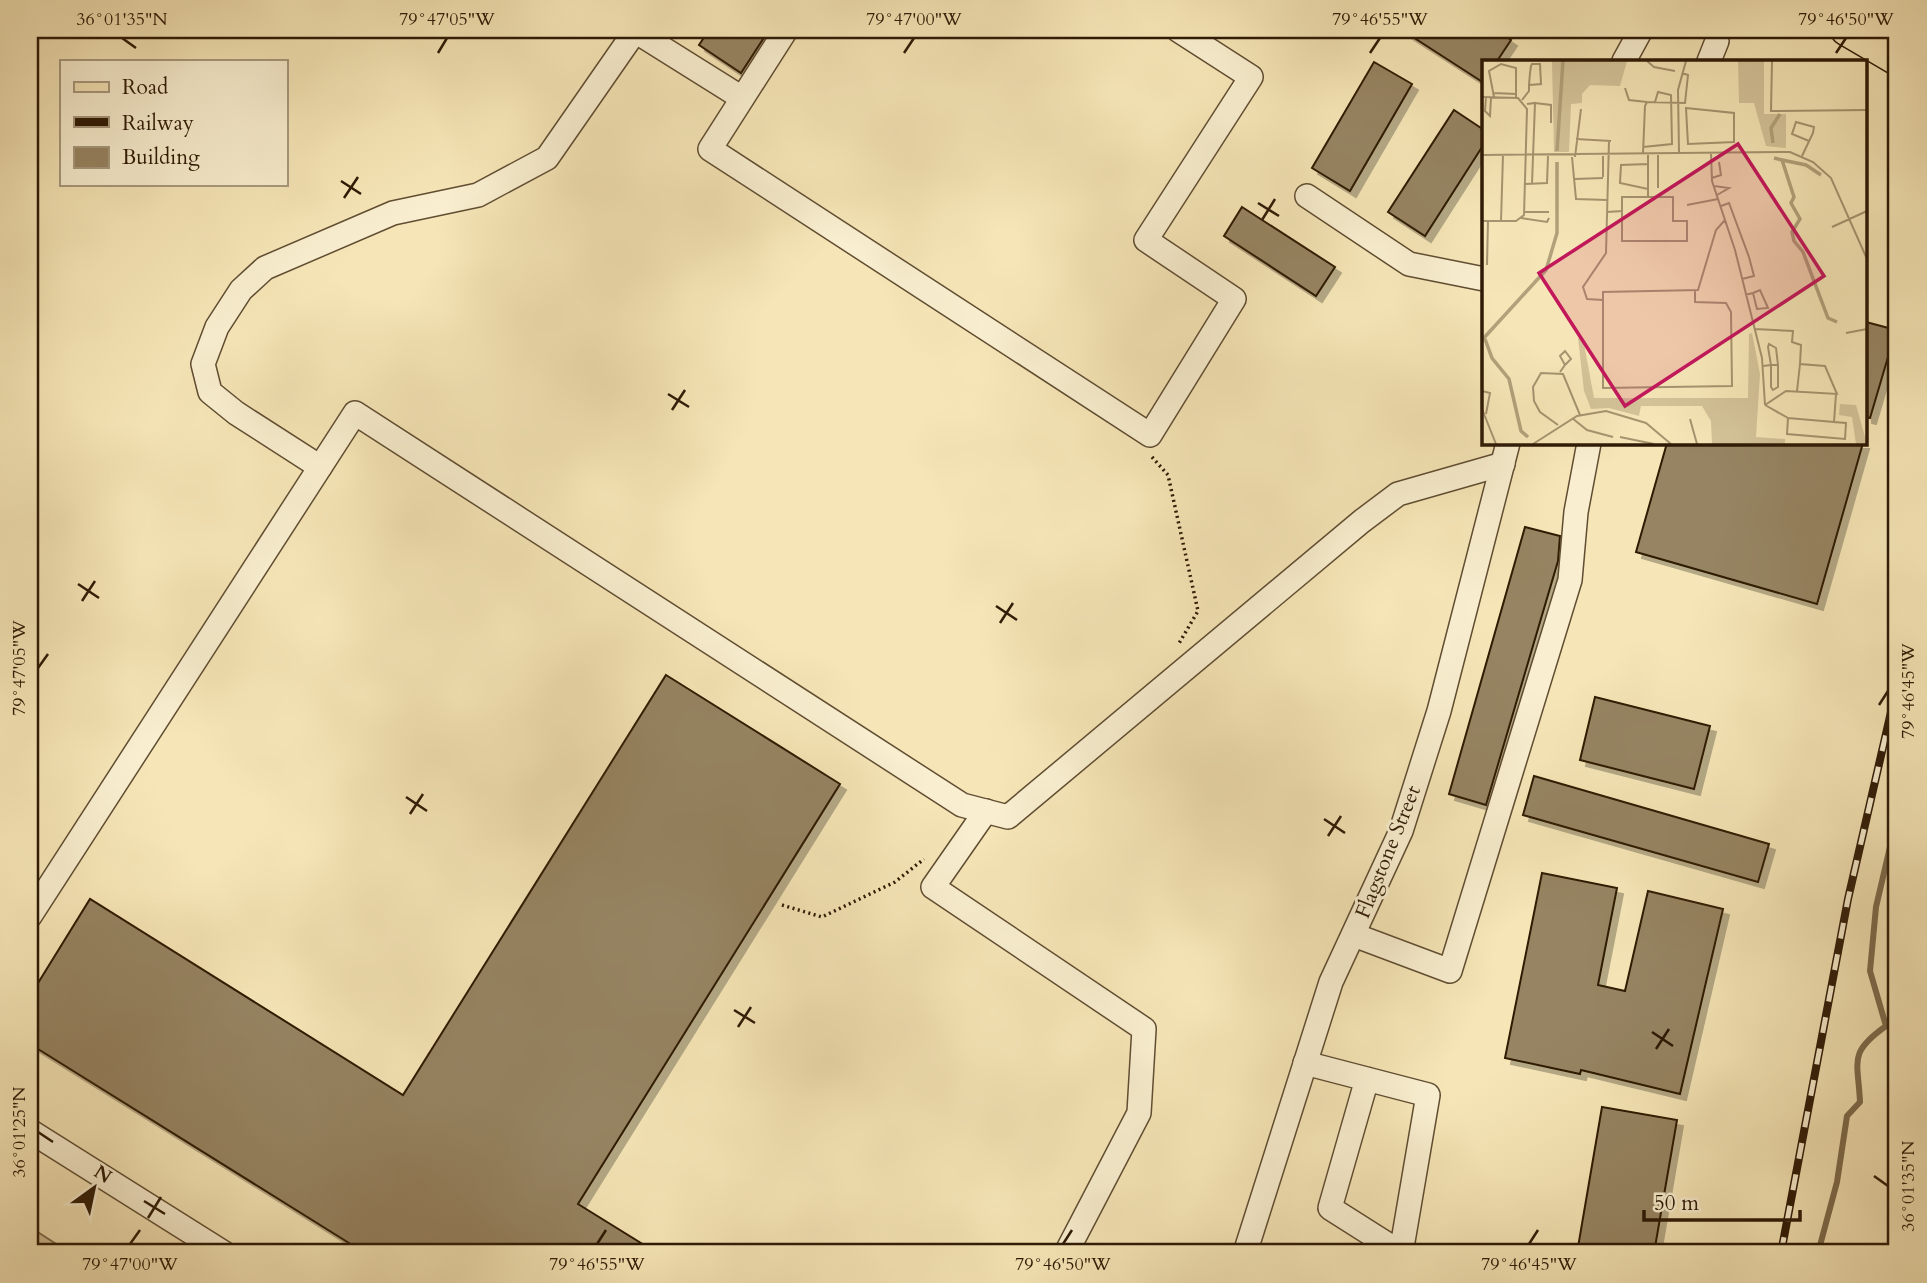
<svg xmlns="http://www.w3.org/2000/svg" width="1927" height="1283" font-family="Cardo,serif">
<style>
.green{fill:#d4c399;stroke:#816e50;stroke-width:2}
.lines{fill:none;stroke-linecap:round;stroke-linejoin:round}
.stream{stroke:#7d6b4c;stroke-width:6}
.building{fill:#968462;stroke:#2e1a06;stroke-width:2;filter:url(#shadow)}
.minor-casing{stroke:#604d32;stroke-width:26}
.major-casing{stroke:#2e1a06;stroke-width:33}
.path{stroke:#2e1a06;stroke-width:3.5;stroke-dasharray:2 3.5;stroke-linecap:butt}
.minor{stroke:#f9efd0;stroke-width:23}
.major{stroke:#f6e6b7;stroke-width:30}
.rail-casing{stroke:#2e1a06;stroke-width:8}
.rail{stroke:#f9efd0;stroke-width:5;stroke-dasharray:16;stroke-linecap:butt}
.ticks{fill:none;stroke:#2e1a06;stroke-width:2.5}
.labels{text-anchor:middle;dominant-baseline:central;stroke-width:6;stroke-linejoin:round;paint-order:stroke}
.street-label{font-size:21px;fill:#2e1a06;stroke:#f9efd0}
.inset-river{fill:none;stroke:#b2a17b;stroke-width:3.5}
.inset-road{fill:none;stroke:#a69470;stroke-width:2}
.view{fill:#c2185b;fill-opacity:0.15;stroke:#c2185b;stroke-width:3.5}
.inset-edge{fill:none;stroke:#2e1a06;stroke-width:3.5}
.neatline{fill:none;stroke:#2e1a06;stroke-width:2.5}
.ticks-label{font-size:18px;text-anchor:middle;fill:#2e1a06}
</style>
<defs>
<filter id="shadow"><feDropShadow dx="6" dy="6" stdDeviation="0" flood-color="#0004"/></filter>
</defs>
<rect width="100%" height="100%" fill="#f6e6b7"/>
<filter id="stains"><feTurbulence type="fractalNoise" baseFrequency=".00286" numOctaves="4"/><feColorMatrix values="0 0 0 0 .2 0 0 0 0 .09 0 0 0 0 .02 0 0 0 .5 -.17"/></filter>
<radialGradient id="worn" r=".72"><stop offset=".6" stop-color="#630" stop-opacity="0"/><stop offset="1" stop-color="#630" stop-opacity=".3"/></radialGradient>
<!-- green -->
<path class="green" d="M30,1227L70,1253H30Z"/>
<g class="lines">
<!-- stream -->
<path class="stream" d="M1818,1253L1837,1182L1847,1116L1860,1102C1858,1060 1848,1053 1886,1026L1870,971L1876,907L1890,847L1897,840"/>
</g>
<!-- building -->
<g class="building">
<path d="M709,30H769L741,73L699,45Z"/>
<path d="M1402,30H1496L1511,40L1497,61H1484V83Z"/>
<path d="M1374,62L1412,84L1350,191L1312,168Z"/>
<path d="M1454,110L1484,130V144L1425,236L1388,212Z"/>
<path d="M1242,207L1335,267L1316,296L1224,236Z"/>
<path d="M1866,322L1896,330L1870,418L1866,417Z"/>
<path d="M1667,443H1863L1817,604L1636,552Z"/>
<path d="M1525,527L1560,536L1558,561L1486,805L1449,794Z"/>
<path d="M666,675L840,784L578,1204L657,1253H365L30,1044V996L90,899L403,1095Z"/>
<path d="M1595,697L1710,726L1694,789L1580,760Z"/>
<path d="M1534,776L1769,844L1758,882L1523,815Z"/>
<path d="M1542,873L1617,888L1598,985L1625,991L1648,891L1723,909L1680,1094L1581,1070L1580,1074L1505,1058Z"/>
<path d="M1602,1107L1677,1120L1654,1253H1577Z"/>
</g>
<g class="lines">
<defs>
<g id="minor">
<path d="M786,30L710,149L1150,435L1234,299L1146,240L1251,77L1178,30"/>
<path d="M635,31L742,98"/>
<path d="M1624,61L1641,30"/>
<path d="M1709,61L1717,41"/>
<path d="M1307,196L1409,264L1484,279"/>
<path d="M320,467L236,413L210,392L203,364L217,327L241,290L265,268L393,213L478,195L547,158L636,30"/>
<path d="M986,811L933,887L1144,1029L1139,1113L1066,1253"/>
<path d="M30,916L355,413L962,805L1008,817L1362,521L1398,494L1503,464"/>
<path d="M1354,935L1450,971L1570,580L1576,512L1589,443"/>
<path d="M1305,1063L1428,1095L1401,1253L1330,1208L1367,1079"/>
<path d="M30,1131L224,1253"/>
<path d="M1245,1253L1331,982L1401,831L1439,711L1508,443"/>
</g>
<path id="major" d="M1846,30L1897,60"/>
</defs>
<!-- minor casing -->
<use href="#minor" class="minor-casing"/>
<!-- major casing -->
<use href="#major" class="major-casing"/>
<!-- path -->
<g class="path">
<path d="M1152,457L1168,475L1198,611L1178,645"/>
<path d="M782,905L822,917L895,882L924,859"/>
</g>
<!-- minor -->
<use href="#minor" class="minor"/>
<!-- major -->
<use href="#major" class="major"/>
<defs>
<path id="rail" d="M1781,1253L1848,899L1897,686"/>
</defs>
<!-- rail casing -->
<use href="#rail" class="rail-casing"/>
<!-- rail -->
<use href="#rail" class="rail"/>
</g>
<!-- ticks -->
<path class="ticks" d="M122,38L136,48M438,53L447,38M904,53L914,38M1370,53L1380,38M1836,53L1846,38M341,181L361,194M344,198L358,177M1258,203L1279,216M1262,220L1275,199M668,394L689,407M672,410L685,390M78,584L99,598M82,601L95,581M996,606L1017,620M1000,623L1013,603M38,668L48,654M1879,705L1888,691M406,797L427,811M410,814L423,794M1324,819L1345,833M1328,836L1341,816M734,1010L755,1023M738,1027L751,1007M1652,1032L1673,1046M1656,1049L1669,1029M38,1132L53,1142M1874,1176L1888,1186M144,1201L165,1214M148,1218L161,1197M130,1244L140,1230M597,1244L606,1230M1063,1244L1072,1230M1529,1244L1538,1230"/>
<g class="labels">
<!-- street labels -->
<g class="street-label">
<text transform="translate(1388 852) rotate(-68)">Flagstone Street</text>
</g>
</g>
<!-- overview -->
<g transform="translate(1482 60)">
<rect width="385" height="385" fill="#f6e6b7"/>
<path d="M70,1H145L138,26L108,25L100,34V43L89,44L87,92H72ZM256,1H282V54H304V88L284,86L272,43H257ZM270,273L278,314L274,377L303,379V384H230L229,361L220,346H159L157,356L127,348L109,349L102,331L96,278H101L112,338H266L267,274ZM358,344L374,345L385,384H374L370,357L357,355Z" fill="#d4c399"/>
<path class="inset-river" d="M291,83L289,68L298,54M75,91L81,1M292,98L300,100L312,137L309,143L318,159L310,172L312,181L321,192L346,258L355,262M300,100L324,105L339,115M3,279L10,298L27,319L39,371L46,377M0,280L64,210L75,173V102"/>
<path class="inset-road" d="M165,1L172,7L193,11M290,1L289,51L385,50M143,28L147,40L165,42M12,33L34,34M0,37L36,38L45,49L42,155L34,161H0M4,37L3,51L8,56L9,38M12,37L7,11L19,4L34,8V38M40,40L47,31V25L48,13L49,6L50,4H58L59,24L47,25M53,43L69,45V63M45,44L53,43L50,124M204,48L252,53V82L206,84ZM94,79L129,81M161,87L190,84L189,35L176,32L173,42M197,92L196,30L204,1M161,93L163,46L165,42L203,43L206,15L200,13M229,93L230,121L253,190L280,298L283,345M0,95L308,92L331,102L349,118L385,199M166,95V137M176,95V128M121,96V117M320,96L331,73L332,67L314,62L310,74L327,81M90,97L94,139L125,140M93,97L99,49M166,104L139,105L138,123L166,129M230,118L239,115L237,102M93,119L121,118M43,124L65,123L66,96M232,126L247,128L235,135M205,145L236,139M239,146L247,143L267,197L272,216L260,219M42,152H67M125,152L140,151V137H191V161H205V181H140V151M39,158L65,162L67,158M19,161L21,95M350,167L385,151M5,205L6,161M213,231V242L244,243L249,252L250,326L121,328V232L216,230L234,170L243,160M263,235L271,233L278,230L286,248L275,249L271,233M121,240L105,239L101,227L124,193L127,81M273,269L311,271L310,282L319,285L318,304L343,306L355,334L304,331L283,345M364,273L385,269M281,306L289,305H296V327L291,330L289,327V305L286,287L287,284L294,288L296,305M78,312L83,305L89,299L83,291L78,296L83,305M0,331L8,333L4,354M315,331L318,304M283,345L306,358L305,374L363,379L364,363L352,362L354,334M0,349L14,384M90,358L105,370L131,377M306,358L352,362M208,359L215,384M76,365L58,352L52,341L51,327L59,313L81,314L98,355M138,377L172,384M51,384L95,356L124,351L164,363L189,384"/>
<path class="view" d="M256,84L342,216L143,346L57,213Z"/>
<rect width="385" height="385" class="inset-edge"/>
</g>
<!-- margin -->
<rect width="1927" height="1283" fill="none" stroke="#f6e6b7" stroke-width="77"/>
<!-- legend -->
<rect x="60" y="60" width="228" height="126" fill="#f9efd0" stroke="#a89a7f" stroke-width="2"/>
<rect x="74" y="82" width="35" height="10" fill="#f6e6b7" stroke="#a89a7f" stroke-width="2"/>
<text x="122" y="94" font-size="21" fill="#2e1a06">Road</text>
<rect x="74" y="117" width="35" height="10" fill="#2e1a06" stroke="#a89a7f" stroke-width="2"/>
<text x="122" y="130" font-size="21" fill="#2e1a06">Railway</text>
<rect x="74" y="147" width="35" height="21" fill="#968462" stroke="#a89a7f" stroke-width="2"/>
<text x="122" y="164" font-size="21" fill="#2e1a06">Building</text>
<!-- north arrow -->
<g transform="translate(94 1188) rotate(33)" stroke="#f9efd0" stroke-width="5" paint-order="stroke">
<path d="M0-5L12 26L0 18L-12 26Z" fill="#2e1a06"/>
<text y="-10" font-size="19" font-weight="bold" text-anchor="middle" fill="#2e1a06">N</text>
</g>
<!-- scale -->
<path d="M1644 1210v10h156v-10" fill="none" stroke="#2e1a06" stroke-width="3.5"/>
<text x="1654" y="1210" font-size="21" fill="#2e1a06" stroke="#f9efd0" stroke-width="5" paint-order="stroke">50 m</text>
<rect x="38" y="38" width="1850" height="1206" class="neatline"/>
<g class="ticks-label">
<text x="122" y="25">36°01'35"N</text>
<text x="447" y="25">79°47'05"W</text>
<text x="914" y="25">79°47'00"W</text>
<text x="1380" y="25">79°46'55"W</text>
<text x="1846" y="25">79°46'50"W</text>
<text transform="translate(19 668) rotate(-90)" y="6">79°47'05"W</text>
<text transform="translate(1908 691) rotate(-90)" y="6">79°46'45"W</text>
<text transform="translate(19 1132) rotate(-90)" y="6">36°01'25"N</text>
<text transform="translate(1908 1186) rotate(-90)" y="6">36°01'35"N</text>
<text x="130" y="1270">79°47'00"W</text>
<text x="597" y="1270">79°46'55"W</text>
<text x="1063" y="1270">79°46'50"W</text>
<text x="1529" y="1270">79°46'45"W</text>
</g>
<rect width="100%" height="100%" filter="url(#stains)"/>
<rect width="100%" height="100%" fill="url(#worn)"/>
</svg>
